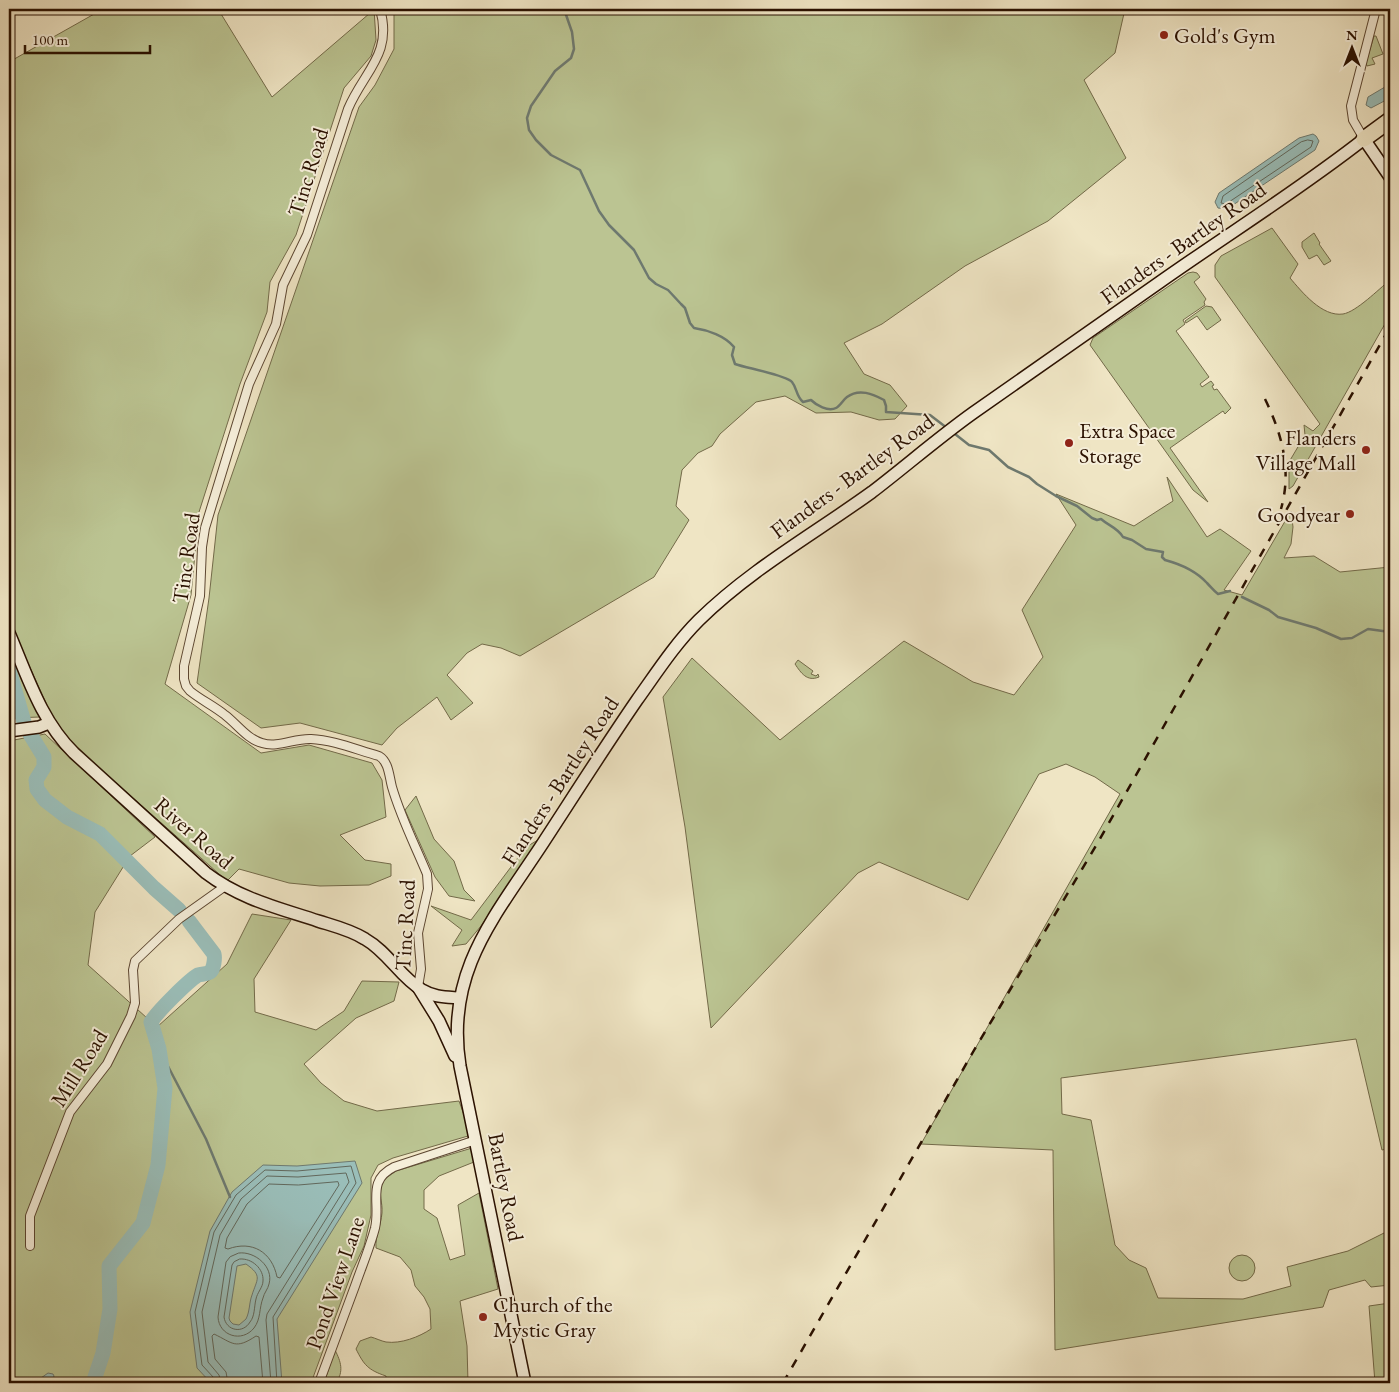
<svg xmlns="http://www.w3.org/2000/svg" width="1399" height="1392" font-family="'EB Garamond',serif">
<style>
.green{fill:#bbc492;stroke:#736a49}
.water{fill:#9abeb9;stroke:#6e796f;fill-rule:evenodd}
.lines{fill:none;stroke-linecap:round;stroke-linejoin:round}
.shore{stroke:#62685c;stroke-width:1}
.stream{stroke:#6e796f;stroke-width:2.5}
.river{stroke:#9abeb9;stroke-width:15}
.street-casing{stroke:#5c4631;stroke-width:10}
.secondary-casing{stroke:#2b1100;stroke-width:14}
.highway-casing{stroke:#2b1100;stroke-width:18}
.street{stroke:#f5eed9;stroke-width:8}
.secondary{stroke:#f5eed9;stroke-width:11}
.highway{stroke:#efe5c4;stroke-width:15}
.rail{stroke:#2b1100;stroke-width:2.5;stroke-dasharray:9 9;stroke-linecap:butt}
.poi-dot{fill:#8f2418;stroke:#f5eed9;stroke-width:2}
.labels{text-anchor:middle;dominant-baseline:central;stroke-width:4;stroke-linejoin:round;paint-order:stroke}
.poi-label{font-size:22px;fill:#2b1100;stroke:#f5eed9;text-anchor:start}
.street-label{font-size:22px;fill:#2b1100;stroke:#f5eed9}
</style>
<rect width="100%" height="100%" fill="#efe5c4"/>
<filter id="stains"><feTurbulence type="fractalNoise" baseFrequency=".004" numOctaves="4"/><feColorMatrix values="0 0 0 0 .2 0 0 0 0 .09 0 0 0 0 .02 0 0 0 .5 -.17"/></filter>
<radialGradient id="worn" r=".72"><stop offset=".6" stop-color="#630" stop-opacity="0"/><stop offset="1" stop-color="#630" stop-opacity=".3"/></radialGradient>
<!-- green -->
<g class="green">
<path d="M103,9H218L272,97L370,13L368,9H374L376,40L371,56L344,88L296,235L270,282L267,312L240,384L199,512L191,595L165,684L261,753L309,745L372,763L382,780L386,817L340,835L365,860L391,864V876L369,885L320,886L289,883L239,869L227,881L73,745L54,721L9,621V62Z"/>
<path d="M392,9H1125L1115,53L1084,80L1126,158L1048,221L965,266L882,324L844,343L864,374L890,385L907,406L895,419L879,420L851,412L816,413L785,396L756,402L720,434L712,446L698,453L682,470L676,506L689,520L654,577L520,656L501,648L482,644L467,653L447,675L473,703L451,720L437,697L397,728L382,745L300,723L261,728L197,683L209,598L218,515L359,107L375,85L394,49V14Z"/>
<path d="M1374,36H1376L1383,54L1372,58L1375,64L1367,66L1366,63Z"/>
<path d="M1272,228L1298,264L1290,278C1302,292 1322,317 1343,314C1356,312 1379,289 1390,280V315L1293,486L1289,489V462L1305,435L1304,425L1313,431L1320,424L1215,277V265L1221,256Z"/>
<path d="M1314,233L1320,243L1319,244L1331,261L1324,265L1317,255L1309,259L1302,247V242Z"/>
<path d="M1193,272L1197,273L1200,277L1194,282L1206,299L1204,302L1205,305L1183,320L1185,324L1176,331L1209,377L1200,384L1202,387L1211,381L1214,385L1212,386L1214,390L1217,389L1231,408L1225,414L1223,411L1170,448L1208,502L1193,490L1090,345L1093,338L1188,273Z"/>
<path d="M1206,306L1212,307L1221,320L1207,330L1197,316L1186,323L1185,321Z"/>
<path d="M1167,477L1207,537L1220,529L1251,551L1224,590L1242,595L1291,511L1293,527L1291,544L1284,558L1314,556L1340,572L1390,567V1148L1382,1150L1356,1039L1061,1078L1062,1114L1091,1120L1115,1245L1129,1260L1146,1268L1158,1298L1243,1299L1291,1286L1287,1267L1348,1251L1390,1230V1285L1371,1287L1365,1280L1329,1290L1323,1307L1055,1350L1053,1150L921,1144L1120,794L1095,777L1066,764L1039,774L968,900L879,862L858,873L711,1028L685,827L663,697L692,658L780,740L904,641L973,682L1014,695L1043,657L1022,610L1076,525L1056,494L1134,526L1173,501Z"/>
<path d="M9,647L40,717L11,718L9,714Z"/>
<path d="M798,660L813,671L811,674L816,676L818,674L819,677C807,682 801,673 795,664Z"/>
<path d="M45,734L155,837L130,856L95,912L88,965L157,1027L227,964L252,914L291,920L254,979L255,1012L316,1030L344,1011L362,981L399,982L394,1001L356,1018L304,1064L321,1083L344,1101L377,1111L459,1101L468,1126V1136L393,1158L378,1165L371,1178V1215L364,1246L352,1272L311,1383H9V741Z"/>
<path d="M416,796L434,839L454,861L464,890L475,901L449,896L435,877L405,810Z"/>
<path d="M538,840L481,926L466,944L452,946L462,930L431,906L471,920L526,847Z"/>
<path d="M472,1148L474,1162L439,1176L424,1190V1209L437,1218L450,1260L465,1255L458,1205L479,1193L498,1289L460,1301L467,1346L468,1383H386V1376C368,1370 364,1365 356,1349L360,1341L371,1337C375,1338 381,1341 386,1342C401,1344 419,1337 431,1329L430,1309L424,1297L415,1286L411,1270L400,1257L376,1248C375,1236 381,1225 382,1213C383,1203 378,1194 382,1184C384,1178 391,1175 396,1171Z"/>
<circle cx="1242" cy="1268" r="13"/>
<path d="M1390,1303V1383H1375L1369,1306Z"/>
<path d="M335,1350C341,1362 344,1371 336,1383H324Z"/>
</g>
<!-- water -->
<g class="water">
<path d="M1390,84V98L1371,108L1366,105L1368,97Z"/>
<path d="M1313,134L1316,136L1319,141L1315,150L1227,209L1218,208L1215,202L1219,193L1299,138Z"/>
<path d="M355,1161L362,1183L277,1319L282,1383H211L197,1368L190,1312L210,1231L232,1192L263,1165L297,1166ZM246,1264C263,1276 257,1279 252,1295C249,1303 250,1311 246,1319L239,1325L233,1324L230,1321L229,1318L237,1266Z"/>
<path d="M48,1373L53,1374L54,1376L52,1383H39L41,1378Z"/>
</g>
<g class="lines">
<!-- shore -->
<g class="shore">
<path d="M1308,140L1313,141L1311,147L1226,204L1221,203L1223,196L1301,142Z"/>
<path d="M338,1182L339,1185L280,1278L277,1277C272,1252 252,1240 228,1249L225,1248L227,1238L247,1204L269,1184L298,1185Z"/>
<path d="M239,1253C255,1251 274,1267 269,1284C268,1289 264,1293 263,1298C259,1308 261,1319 254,1328C242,1343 219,1336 218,1317L226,1262L230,1257Z"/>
<path d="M240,1259C252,1258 264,1269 263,1281C263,1287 257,1293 256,1299C254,1307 255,1316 250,1322C243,1334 226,1331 224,1317L232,1265L234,1262Z"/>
<path d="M215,1383L214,1378L202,1365L195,1312L214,1232L236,1195L265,1170L297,1171L351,1166L356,1183L273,1317L277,1383"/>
<path d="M221,1383L219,1375L208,1362L202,1312L220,1235L241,1199L267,1176L298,1177L346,1173L349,1182L267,1314L266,1320L271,1383"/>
<path d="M228,1383L226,1372L215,1359L212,1336L214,1334C233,1343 235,1350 256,1336L259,1337L263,1383"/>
</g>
<!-- stream -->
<g class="stream">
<path d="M564,9L572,32L574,49L571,58L555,71L531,106L527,118L529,130L536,140L551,155L580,170L599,211L609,225L634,250L649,278L656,284L668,290L681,304L685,308L690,323L694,328C708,330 725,336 734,347L732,355L735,364C746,368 786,375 792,382C797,388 796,396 803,402L811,400C816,405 828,412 836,408C840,406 843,400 847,397C859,388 873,394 884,400L886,406V412L930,415L947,428"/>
<path d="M955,434L969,445L989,450L1008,467L1029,477L1037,484L1056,496L1077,506L1092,518L1097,520L1101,519C1109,526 1118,528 1123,537L1132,540L1146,549L1163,552L1162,557L1165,560C1180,564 1196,571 1207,583C1211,587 1213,590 1218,594L1230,591"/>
<path d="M1242,597L1269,610L1278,617L1316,628L1341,639L1352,638L1368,629L1390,632"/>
<path d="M159,1049L206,1139L230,1197"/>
</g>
<!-- river -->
<g class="river">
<path d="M9,670L24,722"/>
<path d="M30,734L44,757V767L36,780L37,789L45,800L67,817L100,834L154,888L179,910"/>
<path d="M93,1383L103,1353L110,1309L109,1266L143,1223L158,1165L165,1088L159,1049L151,1022C157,1012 188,981 198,975C202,974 207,974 210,972C214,969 215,958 214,954L189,921"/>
</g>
<defs>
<g id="street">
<path d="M380,9C393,54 364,71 348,109L307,235L283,285L276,324L249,384L205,528L202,547L200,596L184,666V679L186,686L190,691C201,700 214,706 225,715C237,724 247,739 262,743C278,748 295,738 311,739C334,740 357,750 379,756C389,762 389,776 392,787C401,818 415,845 427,874L428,889L418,933L421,969L418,987"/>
<path d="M1364,139L1353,120L1351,106L1376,9"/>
<path d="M30,1246V1216L70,1112L107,1064L131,1016L135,1003L133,970L135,961L179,919L224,887"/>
<path d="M319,1383C331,1351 343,1318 355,1286C362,1266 370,1247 375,1228C381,1202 366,1181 394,1167L476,1140"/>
</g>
<g id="secondary">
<path d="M9,633C27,675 41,721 74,753L206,873C240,899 279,908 318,921C334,926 351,930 365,939C388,952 400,977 422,990C433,997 447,997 459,998"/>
<path d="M9,731L39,727L49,723"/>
<path d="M418,987L439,1021L455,1056"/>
<path d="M525,1383L460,1066C445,973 493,919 541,846C573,797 604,748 637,700C657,672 675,644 699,620C751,569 814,534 872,492C906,466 938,438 973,413C1035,369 1098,326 1160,282C1228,234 1299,190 1364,139L1390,177"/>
</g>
<path id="highway" d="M1364,139L1390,120"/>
</defs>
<!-- street casing -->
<use href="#street" class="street-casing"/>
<!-- secondary casing -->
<use href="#secondary" class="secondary-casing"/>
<!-- highway casing -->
<use href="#highway" class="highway-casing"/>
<!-- street -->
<use href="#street" class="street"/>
<!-- secondary -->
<use href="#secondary" class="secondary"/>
<!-- highway -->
<use href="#highway" class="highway"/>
<!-- rail -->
<g class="rail">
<path d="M1265,399C1282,434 1292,470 1281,509"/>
<path d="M783,1383L973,1052L1097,844L1390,327"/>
</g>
</g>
<!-- markers -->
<g class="poi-dot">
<circle cx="1164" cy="35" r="5"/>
<circle cx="1069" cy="443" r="5"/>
<circle cx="1366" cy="450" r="5"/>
<circle cx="1350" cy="514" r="5"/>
<circle cx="483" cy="1317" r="5"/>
</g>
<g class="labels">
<!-- poi labels -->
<g class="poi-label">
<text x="1174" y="35">Gold's Gym</text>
<text x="1079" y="430">Extra Space<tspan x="1079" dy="25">Storage</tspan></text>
<text x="1356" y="437" text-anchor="end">Flanders<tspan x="1356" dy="25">Village Mall</tspan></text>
<text x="1340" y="514" text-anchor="end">Goodyear</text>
<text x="493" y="1304">Church of the<tspan x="493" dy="25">Mystic Gray</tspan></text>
</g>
<!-- street labels -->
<g class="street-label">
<text transform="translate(308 172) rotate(-73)">Tinc Road</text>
<text transform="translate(1183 243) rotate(-35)">Flanders - Bartley Road</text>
<text transform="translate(852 476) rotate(-36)">Flanders - Bartley Road</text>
<text transform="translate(186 558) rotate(-82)">Tinc Road</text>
<text transform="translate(560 781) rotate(-57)">Flanders - Bartley Road</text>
<text transform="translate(194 833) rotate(41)">River Road</text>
<text transform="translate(405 925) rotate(-87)">Tinc Road</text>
<text transform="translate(79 1068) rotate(-58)">Mill Road</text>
<text transform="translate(506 1187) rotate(79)">Bartley Road</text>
<text transform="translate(335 1283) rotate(-71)">Pond View Lane</text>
</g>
</g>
<!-- margin -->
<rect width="1399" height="1392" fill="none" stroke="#efe5c4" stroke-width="30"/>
<rect x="10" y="10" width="1379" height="1372" fill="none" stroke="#2b1100" stroke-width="2.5"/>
<rect x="15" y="15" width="1369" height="1362" fill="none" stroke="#2b1100"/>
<!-- north arrow -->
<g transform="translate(1352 48)" stroke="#f5eed9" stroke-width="4" paint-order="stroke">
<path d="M0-4L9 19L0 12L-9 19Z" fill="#2b1100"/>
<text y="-8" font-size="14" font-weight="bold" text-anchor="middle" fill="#2b1100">N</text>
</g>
<!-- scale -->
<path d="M25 45v8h125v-8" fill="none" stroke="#2b1100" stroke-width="2.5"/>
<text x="32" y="45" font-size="15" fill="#2b1100" stroke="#f5eed9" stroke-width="4" paint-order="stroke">100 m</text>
<rect width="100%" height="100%" filter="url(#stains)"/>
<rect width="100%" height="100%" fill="url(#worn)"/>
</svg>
